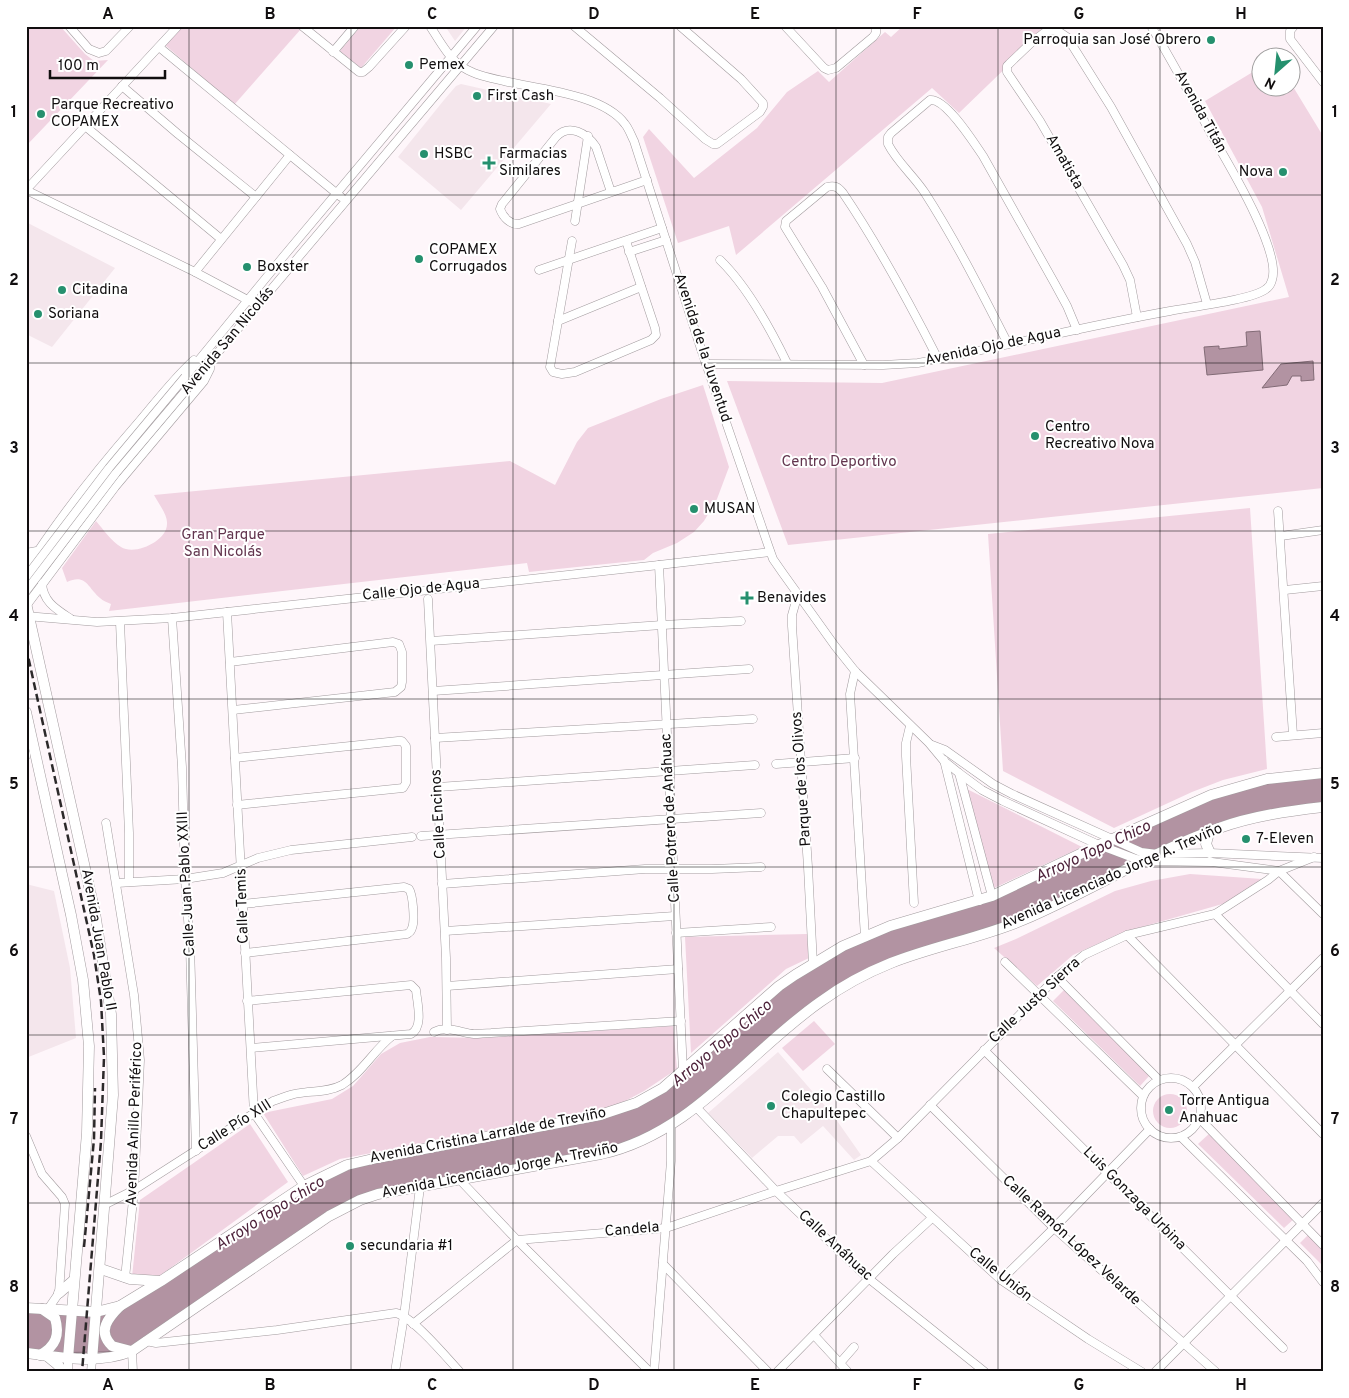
<svg xmlns="http://www.w3.org/2000/svg" width="1349" height="1398" font-family="Overpass,sans-serif">
<style>
.built{fill:#f4e6ec}
.green{fill:#f1d4e2}
.water{fill:#b293a2;stroke:#826b76}
.lines{fill:none;stroke-linecap:round;stroke-linejoin:round}
.minor-casing{stroke:#a29b9e;stroke-width:9}
.major-casing{stroke:#a29b9e;stroke-width:11}
.minor{stroke:#fff;stroke-width:8}
.major{stroke:#fff;stroke-width:10}
.rail{stroke:#2c292a;stroke-width:2.5;stroke-dasharray:8 4;stroke-linecap:butt}
.minor-bridge-casing{stroke:#a29b9e;stroke-width:9;stroke-linecap:butt}
.minor-bridge{stroke:#fff;stroke-width:8}
.grid{fill:none;stroke:#110e0f;stroke-width:1;stroke-opacity:0.55}
.poi-dot{fill:#25906e;stroke:#fff;stroke-width:2}
.labels{text-anchor:middle;dominant-baseline:central;stroke-width:4;stroke-linejoin:round;paint-order:stroke}
.poi-label{font-size:15px;fill:#110e0f;stroke:#fff;text-anchor:start}
.street-label{font-size:15px;fill:#110e0f;stroke:#fff}
.park-label{font-size:15px;fill:#62354e;stroke:#fff}
.water-label{font-size:16px;font-style:italic;fill:#4d223a;stroke:#fff}
.neatline{fill:none;stroke:#110e0f;stroke-width:2}
.grid-label{font-size:16px;text-anchor:middle;font-weight:bold;fill:#110e0f}
</style>
<rect width="100%" height="100%" fill="#fef6fa"/>
<!-- built -->
<g class="built">
<path d="M445,26H467L455,41Z"/>
<path d="M461,84L551,104L461,210L398,157L444,100L456,86Z"/>
<path d="M26,222L115,268L52,347L26,334Z"/>
<path d="M26,884L54,891L70,968L76,1038L26,1058Z"/>
<path d="M778,1052L833,1115L861,1155L854,1160L823,1126L801,1144L794,1136H778L752,1158L708,1113Z"/>
</g>
<!-- green -->
<g class="green">
<path d="M26,26H60L85,54L94,61L108,60L26,146Z"/>
<path d="M182,26H298L301,29L234,105L165,45Z"/>
<path d="M361,26H397L361,68L340,51Z"/>
<path d="M903,26H1049L959,113L932,88L736,255L729,226L678,243L643,137L649,129L694,178L757,128L787,92L818,71L829,82L885,32L891,37Z"/>
<path d="M1261,67L1262,88H1292V85L1323,136V488L788,545L727,381L882,383L1289,297L1262,207L1205,101Z"/>
<path d="M703,385L729,467L717,499L704,521L694,532L677,543L653,553L644,560L529,572L527,563L109,611L111,604C107,602 103,601 100,598C88,588 86,573 67,582L62,568L96,521C103,529 111,541 121,547C135,556 167,541 167,524C168,515 158,503 154,495L510,461L555,485L577,442L588,428L661,399Z"/>
<path d="M1250,508L1267,769L1223,780L1192,792L1114,828L1003,771L988,534Z"/>
<path d="M965,788L1082,847L992,889Z"/>
<path d="M1190,874L1262,879L1226,903L1124,932L1073,955L1037,986L994,948L1016,939L1115,891L1151,881Z"/>
<path d="M807,934L809,958L786,969L691,1053L685,937Z"/>
<path d="M1064,990L1150,1075L1140,1086L1053,1001Z"/>
<path d="M814,1021L835,1044L803,1071L782,1048Z"/>
<path d="M673,1026L677,1069L644,1091L614,1107L340,1159L303,1176L263,1113L332,1099L353,1086L381,1054L400,1043L430,1037L482,1038Z"/>
<circle cx="1170" cy="1111" r="17"/>
<path d="M250,1124L288,1182L154,1280L132,1277L140,1200Z"/>
<path d="M1211,1132L1295,1218L1284,1228L1198,1144Z"/>
<path d="M1308,1235L1323,1251V1266L1300,1243Z"/>
</g>
<!-- water -->
<g class="water">
<path d="M1260,331L1263,370L1207,375L1204,347L1219,346V349L1247,346L1246,332Z"/>
<path d="M1313,361L1314,380L1301,381V376H1292L1287,385L1262,388L1281,364Z"/>
<path d="M1323,773V807L1238,823L1104,883L843,987L725,1083L633,1144L360,1200L146,1341L123,1350L106,1352L26,1353V1307L95,1317L333,1171L591,1117L648,1097L757,1006L843,946L979,901L1211,795Z"/>
</g>
<g class="lines">
<defs>
<g id="minor">
<path d="M69,26L89,49L99,53L106,51L130,26"/>
<path d="M178,26L26,190L195,272L257,305"/>
<path d="M302,26L359,72H363L369,67L406,26"/>
<path d="M430,26C439,40 449,59 464,68C475,75 490,78 504,81C538,89 603,94 625,124C629,129 631,135 634,141L701,349L768,545L773,559L782,572L835,646L855,671L929,743L944,761L959,773L982,790L1003,801L1099,845L1136,859L1146,861L1212,862L1279,871L1323,914"/>
<path d="M574,26L660,98L705,139L713,144H717L760,112L763,107V103L741,79L680,26"/>
<path d="M785,26L824,68L828,70L836,68L873,37L876,33V26"/>
<path d="M1294,26L1290,31V39L1323,82"/>
<path d="M159,47L341,197"/>
<path d="M333,52L355,26"/>
<path d="M122,86L178,134L256,197"/>
<path d="M85,126L221,239"/>
<path d="M611,192L596,147C587,133 569,123 556,137L502,204L500,209C503,217 510,225 519,224L647,180"/>
<path d="M575,221L588,136"/>
<path d="M572,241L550,367L553,372L562,374L575,372L651,340L656,335L655,328L626,241"/>
<path d="M629,252L666,240"/>
<path d="M720,260C747,286 771,330 787,363"/>
<path d="M539,270L662,228"/>
<path d="M195,272L290,155"/>
<path d="M1137,317L1130,280L1123,265L1040,121L1007,72V66L1009,64L1032,42L1048,30L1058,31L1067,37L1111,107L1187,244L1195,262L1207,304"/>
<path d="M558,321L641,287"/>
<path d="M1008,344C982,293 956,241 925,193C914,176 897,162 888,144V137L891,133L930,100C946,98 974,143 983,156L1055,284L1067,306L1077,330"/>
<path d="M706,364L883,365L918,363C1002,347 1086,326 1170,311C1190,307 1252,300 1266,289C1269,287 1271,284 1272,280C1282,251 1226,160 1210,132C1191,96 1172,61 1151,26"/>
<path d="M864,365L822,287L785,227L786,221L827,187C835,185 838,187 843,193C879,246 909,302 938,359"/>
<path d="M185,377L283,257L477,26"/>
<path d="M192,383L494,26"/>
<path d="M1278,511L1293,735"/>
<path d="M1281,536L1323,530"/>
<path d="M659,565L683,1071"/>
<path d="M26,570C59,517 97,470 138,423C156,402 173,379 194,360"/>
<path d="M42,583C43,602 56,609 71,619"/>
<path d="M1285,590L1323,586"/>
<path d="M798,594L792,615V626L808,867L813,964"/>
<path d="M428,599L446,958L447,1030"/>
<path d="M26,606L115,487L204,381L210,369V362"/>
<path d="M227,612L254,1113L304,1186"/>
<path d="M26,616L97,622L172,618L659,565L770,552"/>
<path d="M172,618L182,767L185,879L190,946L196,1151"/>
<path d="M120,622L129,833V881"/>
<path d="M431,641L662,625L741,621"/>
<path d="M230,662L393,642L399,644L402,652V682L401,687L395,692L233,710"/>
<path d="M855,671L850,694L865,937"/>
<path d="M433,691L749,669"/>
<path d="M910,726L906,743V756L914,903"/>
<path d="M1276,737L1323,733"/>
<path d="M435,738L753,719"/>
<path d="M932,745L945,750L993,784L1012,794L1141,852L1157,854L1210,853L1323,858"/>
<path d="M26,754V756"/>
<path d="M235,758L398,741H402L406,746V783L403,788L237,805"/>
<path d="M944,760L979,901"/>
<path d="M776,764L855,758"/>
<path d="M959,773L992,896"/>
<path d="M438,787L755,765"/>
<path d="M106,823L134,995L140,1060L134,1190L125,1278"/>
<path d="M421,836L761,813"/>
<path d="M117,883L185,879L223,873L258,858L291,850L412,837"/>
<path d="M442,884L645,869H712L761,867"/>
<path d="M243,904L404,887L409,889C413,895 415,921 412,928C411,932 410,932 407,934L245,953"/>
<path d="M1215,914L1323,1024"/>
<path d="M445,931L675,916"/>
<path d="M676,933L771,927"/>
<path d="M1127,935L1323,1134"/>
<path d="M1005,962L1143,1096"/>
<path d="M1057,977L1159,1080"/>
<path d="M447,986L678,969"/>
<path d="M247,1001L411,985L416,990C417,1002 424,1027 411,1034L251,1048"/>
<path d="M434,1032C446,1025 462,1033 474,1034C480,1034 485,1033 491,1033L681,1021"/>
<path d="M984,1050L1283,1348"/>
<path d="M827,1069L898,1138"/>
<circle cx="1171" cy="1108" r="30"/>
<path d="M1193,1087L1323,958"/>
<path d="M930,1105L1054,1228L1216,1372"/>
<path d="M697,1108L776,1191L868,1278L985,1372"/>
<path d="M1200,1119L1323,1245"/>
<path d="M26,1136L42,1174L62,1197L65,1204L59,1293L48,1309"/>
<path d="M1181,1137L1307,1261L1323,1282"/>
<path d="M871,1161L1001,1280L1088,1339L1142,1372"/>
<path d="M459,1179L517,1240L650,1372"/>
<path d="M106,1204L134,1190L273,1101C282,1098 290,1094 300,1093C313,1091 329,1092 342,1085C362,1073 374,1050 392,1036"/>
<path d="M663,1264L768,1372"/>
<path d="M1001,1280L1054,1228L1150,1129"/>
<path d="M413,1324L517,1240L666,1228L776,1191L871,1161L898,1138L1057,977L1084,955L1127,935L1215,914L1268,880L1279,871L1314,857"/>
<path d="M814,1335L848,1372"/>
<path d="M146,1341L156,1343L277,1330L396,1313C413,1317 447,1358 460,1372"/>
<path d="M132,1351L133,1372"/>
<path d="M68,1358V1372"/>
<path d="M840,1363L854,1347"/>
<path d="M91,1372L92,1360"/>
<path d="M395,1372L404,1316L420,1187"/>
<path d="M654,1372L671,1161V1125"/>
<path d="M777,1372L893,1254L932,1218"/>
<path d="M1155,1372L1323,1203"/>
</g>
<g id="major">
<path d="M26,554L37,552"/>
<path d="M26,603L95,913L111,1014L113,1095L92,1360"/>
<path d="M26,712L71,915L83,980L89,1046L87,1133L68,1358"/>
<path d="M1209,833L1206,844L1210,853"/>
<path d="M101,1269L130,1279L160,1281"/>
<path d="M59,1293L74,1280"/>
<path d="M120,1306C108,1318 97,1331 112,1346L131,1351"/>
<path d="M26,1308L96,1312L120,1306L161,1281L304,1186L347,1165L377,1158L600,1115L636,1103L663,1088L779,986L795,975L843,946L890,926L992,896L1099,845L1211,795L1267,779L1323,773"/>
<path d="M26,1353C61,1357 98,1365 132,1351L329,1216L360,1200L378,1194L601,1154C692,1134 747,1053 820,1002C842,986 866,973 891,963C934,946 980,938 1023,920C1089,892 1151,852 1219,828C1252,816 1288,811 1323,807"/>
<path d="M40,1355C56,1346 60,1335 55,1318L42,1309"/>
<path d="M47,1356L58,1365L63,1372"/>
</g>
</defs>
<!-- minor casing -->
<use href="#minor" class="minor-casing"/>
<!-- major casing -->
<use href="#major" class="major-casing"/>
<!-- minor -->
<use href="#minor" class="minor"/>
<!-- major -->
<use href="#major" class="major"/>
<!-- rail -->
<g class="rail">
<path d="M26,647L94,955L101,1001L104,1057L101,1141L82,1372"/>
<path d="M84,1247L94,1139L95,1088"/>
</g>
<defs>
<g id="minor-bridge">
<path d="M26,577L109,468L185,377"/>
<path d="M26,591L116,473L192,383"/>
</g>
</defs>
<!-- minor-bridge casing -->
<use href="#minor-bridge" class="minor-bridge-casing"/>
<!-- minor-bridge -->
<use href="#minor-bridge" class="minor-bridge"/>
</g>
<!-- grid -->
<path class="grid" d="M189,26V1372M351,26V1372M513,26V1372M674,26V1372M836,26V1372M998,26V1372M1160,26V1372M26,195H1323M26,363H1323M26,531H1323M26,699H1323M26,867H1323M26,1035H1323M26,1203H1323"/>
<!-- markers -->
<g class="poi-dot">
<circle cx="1211" cy="40" r="5"/>
<circle cx="409" cy="65" r="5"/>
<circle cx="477" cy="96" r="5"/>
<circle cx="41" cy="114" r="5"/>
<circle cx="424" cy="154" r="5"/>
<path d="M486.5 155.5h5v5h5v5h-5v5h-5v-5h-5v-5h5z"/>
<circle cx="1283" cy="172" r="5"/>
<circle cx="419" cy="259" r="5"/>
<circle cx="247" cy="267" r="5"/>
<circle cx="62" cy="290" r="5"/>
<circle cx="38" cy="314" r="5"/>
<circle cx="1035" cy="436" r="5"/>
<circle cx="694" cy="509" r="5"/>
<path d="M744.5 590.5h5v5h5v5h-5v5h-5v-5h-5v-5h5z"/>
<circle cx="1246" cy="839" r="5"/>
<circle cx="771" cy="1106" r="5"/>
<circle cx="1169" cy="1110" r="5"/>
<circle cx="350" cy="1246" r="5"/>
</g>
<g class="labels">
<!-- poi labels -->
<g class="poi-label">
<text x="1201" y="40" text-anchor="end">Parroquia san José Obrero</text>
<text x="419" y="65">Pemex</text>
<text x="487" y="96">First Cash</text>
<text x="51" y="105">Parque Recreativo<tspan x="51" dy="17">COPAMEX</tspan></text>
<text x="434" y="154">HSBC</text>
<text x="499" y="154">Farmacias<tspan x="499" dy="17">Similares</tspan></text>
<text x="1273" y="172" text-anchor="end">Nova</text>
<text x="429" y="250">COPAMEX<tspan x="429" dy="17">Corrugados</tspan></text>
<text x="257" y="267">Boxster</text>
<text x="72" y="290">Citadina</text>
<text x="48" y="314">Soriana</text>
<text x="1045" y="427">Centro<tspan x="1045" dy="17">Recreativo Nova</tspan></text>
<text x="704" y="509">MUSAN</text>
<text x="757" y="598">Benavides</text>
<text x="1256" y="839">7-Eleven</text>
<text x="781" y="1097">Colegio Castillo<tspan x="781" dy="17">Chapultepec</tspan></text>
<text x="1179" y="1101">Torre Antigua<tspan x="1179" dy="17">Anahuac</tspan></text>
<text x="360" y="1246">secundaria #1</text>
</g>
<!-- street labels -->
<g class="street-label">
<text transform="translate(1200 112) rotate(61)">Avenida Titán</text>
<text transform="translate(1064 162) rotate(60)">Amatista</text>
<text transform="translate(228 341) rotate(-50)">Avenida San Nicolás</text>
<text transform="translate(993 347) rotate(-12)">Avenida Ojo de Agua</text>
<text transform="translate(702 348) rotate(72)">Avenida de la Juventud</text>
<text transform="translate(421 590) rotate(-6)">Calle Ojo de Agua</text>
<text transform="translate(802 779) rotate(-94)">Parque de los Olivos</text>
<text transform="translate(439 814) rotate(-93)">Calle Encinos</text>
<text transform="translate(671 818) rotate(-93)">Calle Potrero de Anáhuac</text>
<text transform="translate(1112 877) rotate(-24)">Avenida Licenciado Jorge A. Treviño</text>
<text transform="translate(187 884) rotate(-93)">Calle Juan Pablo XXIII</text>
<text transform="translate(243 906) rotate(-92)">Calle Temis</text>
<text transform="translate(98 940) rotate(80)">Avenida Juan Pablo II</text>
<text transform="translate(1035 1001) rotate(-43)">Calle Justo Sierra</text>
<text transform="translate(135 1124) rotate(-88)">Avenida Anillo Periférico</text>
<text transform="translate(235 1126) rotate(-32)">Calle Pío XIII</text>
<text transform="translate(488 1136) rotate(-11)">Avenida Cristina Larralde de Treviño</text>
<text transform="translate(500 1171) rotate(-11)">Avenida Licenciado Jorge A. Treviño</text>
<text transform="translate(1134 1199) rotate(45)">Luis Gonzaga Urbina</text>
<text transform="translate(632 1230) rotate(-5)">Candela</text>
<text transform="translate(1071 1241) rotate(43)">Calle Ramón López Velarde</text>
<text transform="translate(835 1246) rotate(43)">Calle Anáhuac</text>
<text transform="translate(1000 1275) rotate(39)">Calle Unión</text>
</g>
<!-- park labels -->
<g class="park-label">
<text x="839" y="462">Centro Deportivo</text>
<text x="223" y="535">Gran Parque<tspan x="223" dy="17">San Nicolás</tspan></text>
</g>
<!-- water labels -->
<g class="water-label">
<text transform="translate(1093 852) rotate(-25)">Arroyo Topo Chico</text>
<text transform="translate(722 1044) rotate(-40)">Arroyo Topo Chico</text>
<text transform="translate(270 1214) rotate(-32)">Arroyo Topo Chico</text>
</g>
</g>
<!-- border -->
<rect width="1349" height="1398" fill="none" stroke="#ffffff" stroke-width="55"/>
<!-- north arrow -->
<g transform="translate(1276 72) rotate(207)"><circle r="24" fill="#ffffff" stroke="#a09f9f"/>
<path d="M0-4L9 19L0 12L-9 19Z" fill="#25906e"/>
<text y="-8" font-size="14" font-weight="bold" text-anchor="middle" fill="#110e0f">N</text>
</g>
<!-- scale -->
<path d="M50 70v8h115v-8" fill="none" stroke="#110e0f" stroke-width="2.5"/>
<text x="58" y="70" font-size="15" fill="#110e0f" stroke="#ffffff" stroke-width="4" paint-order="stroke">100 m</text>
<rect x="28" y="28" width="1294" height="1342" class="neatline"/>
<g class="grid-label">
<text x="108" y="19">A</text>
<text x="270" y="19">B</text>
<text x="432" y="19">C</text>
<text x="594" y="19">D</text>
<text x="755" y="19">E</text>
<text x="917" y="19">F</text>
<text x="1079" y="19">G</text>
<text x="1241" y="19">H</text>
<text x="14" y="117">1</text>
<text x="1335" y="117">1</text>
<text x="14" y="285">2</text>
<text x="1335" y="285">2</text>
<text x="14" y="453">3</text>
<text x="1335" y="453">3</text>
<text x="14" y="621">4</text>
<text x="1335" y="621">4</text>
<text x="14" y="789">5</text>
<text x="1335" y="789">5</text>
<text x="14" y="956">6</text>
<text x="1335" y="956">6</text>
<text x="14" y="1124">7</text>
<text x="1335" y="1124">7</text>
<text x="14" y="1292">8</text>
<text x="1335" y="1292">8</text>
<text x="108" y="1390">A</text>
<text x="270" y="1390">B</text>
<text x="432" y="1390">C</text>
<text x="594" y="1390">D</text>
<text x="755" y="1390">E</text>
<text x="917" y="1390">F</text>
<text x="1079" y="1390">G</text>
<text x="1241" y="1390">H</text>
</g>
</svg>
